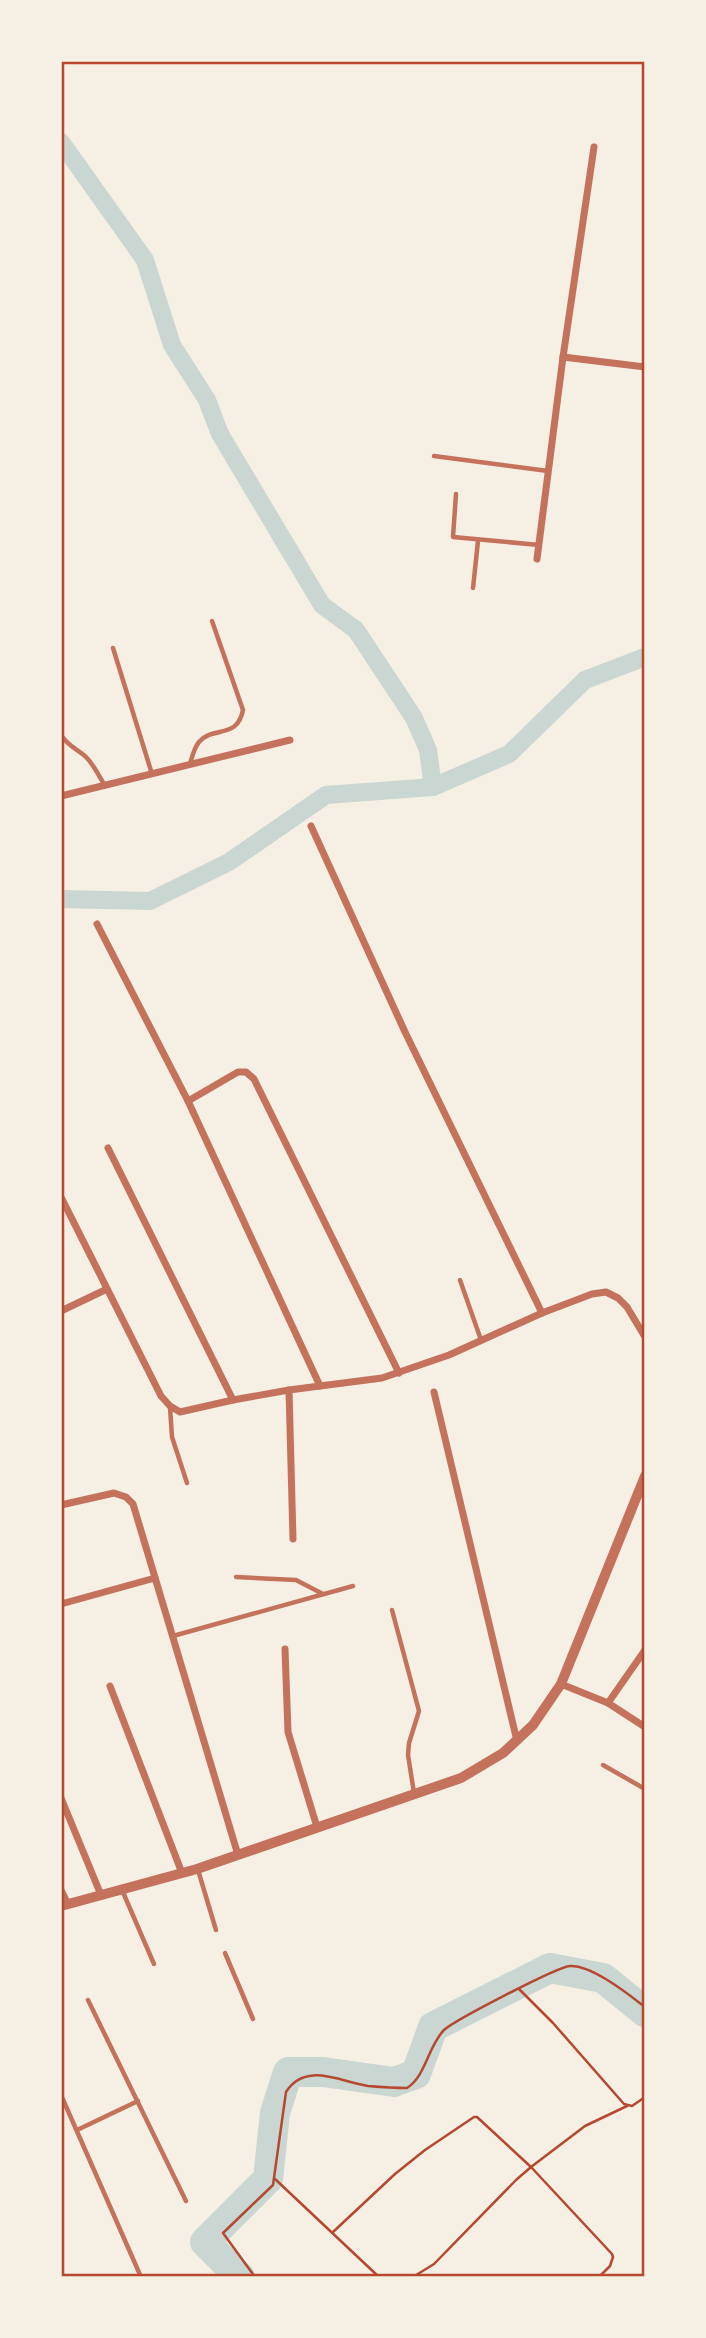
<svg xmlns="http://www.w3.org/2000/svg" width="706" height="2338" font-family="'Public Sans',sans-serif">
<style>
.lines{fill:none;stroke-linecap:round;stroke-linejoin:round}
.canal{stroke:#c9d6d2;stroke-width:18}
.river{stroke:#c9d6d2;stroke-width:30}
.path{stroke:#b5482f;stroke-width:2.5}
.service{stroke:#c5725c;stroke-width:4.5}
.minor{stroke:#c5725c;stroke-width:7}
.tertiary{stroke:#c5725c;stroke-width:10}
.neatline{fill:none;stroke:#b5482f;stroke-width:2.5}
</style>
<rect width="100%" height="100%" fill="#f6efe4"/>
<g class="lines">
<!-- canal -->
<g class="canal">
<path d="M61,142L145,260L172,345L207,400L220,434L322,605L356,630L414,718L428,750L433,787"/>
<path d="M61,899L150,901L229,862L326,795L433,787L509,754L585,680L645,657"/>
</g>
<!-- river -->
<path class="river" d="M240,2277L205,2242L268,2179L275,2113L288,2072H323L394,2082L416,2074L433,2027L550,1968L603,1978L645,2012"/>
<!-- path -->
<g class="path">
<path d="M519,1989L553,2023L624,2104L632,2106L645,2097"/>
<path d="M275,2179L379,2277"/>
<path d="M333,2232L395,2174L425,2150L474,2117H477L531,2167L612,2254L613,2257L610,2266L599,2277"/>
<path d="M255,2277L223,2233L273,2185L286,2092C305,2061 341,2082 368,2086C380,2087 394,2088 407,2088C426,2076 428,2046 444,2030C455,2020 557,1967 570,1966C592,1965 628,1994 645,2007"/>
<path d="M413,2277L434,2264L516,2180L531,2167L585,2126L627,2106"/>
</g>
<!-- service -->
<g class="service">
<path d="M434,456L548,471"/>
<path d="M456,494L453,537L539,545"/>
<path d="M473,588L478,541"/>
<path d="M113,648L152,774"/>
<path d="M61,735C68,746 77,749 86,757C94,765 99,776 105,786"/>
<path d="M190,764C192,757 194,748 199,742C214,725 237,740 243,710L212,621"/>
<path d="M460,1280L481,1340"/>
<path d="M170,1407L172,1437L187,1483"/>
<path d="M236,1577L296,1580L323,1594"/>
<path d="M392,1610L419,1711L409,1743L408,1755L414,1793"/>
<path d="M173,1636L353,1586"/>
<path d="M603,1765L645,1789"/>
<path d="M198,1870L216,1930"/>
<path d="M122,1890L154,1964"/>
<path d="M225,1953L253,2019"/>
<path d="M88,2000L186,2201"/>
<path d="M61,2095L141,2277"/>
<path d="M77,2130L138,2101"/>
</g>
<!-- minor -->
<g class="minor">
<path d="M563,357L645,367"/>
<path d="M537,559L563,357L594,147"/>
<path d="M61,796L290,740"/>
<path d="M311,826L405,1032L542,1313"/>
<path d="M97,924L188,1101L320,1386"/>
<path d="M188,1101L238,1072H246L254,1079L399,1373"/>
<path d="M108,1148L233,1400L289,1390L382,1378L449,1355L542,1313L592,1294L606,1292L618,1298L627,1307L645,1337"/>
<path d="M61,1197L161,1396L170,1406L180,1412L233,1400"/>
<path d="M61,1311L107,1289"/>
<path d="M289,1390L293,1539"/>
<path d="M434,1392L517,1741"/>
<path d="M61,1505L114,1493L126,1497L133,1504L238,1855"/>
<path d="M61,1604L155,1578"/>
<path d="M285,1649L288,1732L317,1827"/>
<path d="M561,1684L608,1703L645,1727"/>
<path d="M110,1686L182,1873"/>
<path d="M608,1703L645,1650"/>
<path d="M61,1798L101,1895"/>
<path d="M61,1890L68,1904"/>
</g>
<!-- tertiary -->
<path class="tertiary" d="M61,1906L197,1869L461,1778L503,1753L533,1725L561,1684L645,1476"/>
</g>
<!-- border -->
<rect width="706" height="2338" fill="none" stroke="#f6efe4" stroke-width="126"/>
<rect x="63" y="63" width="580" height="2212" class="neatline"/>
</svg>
